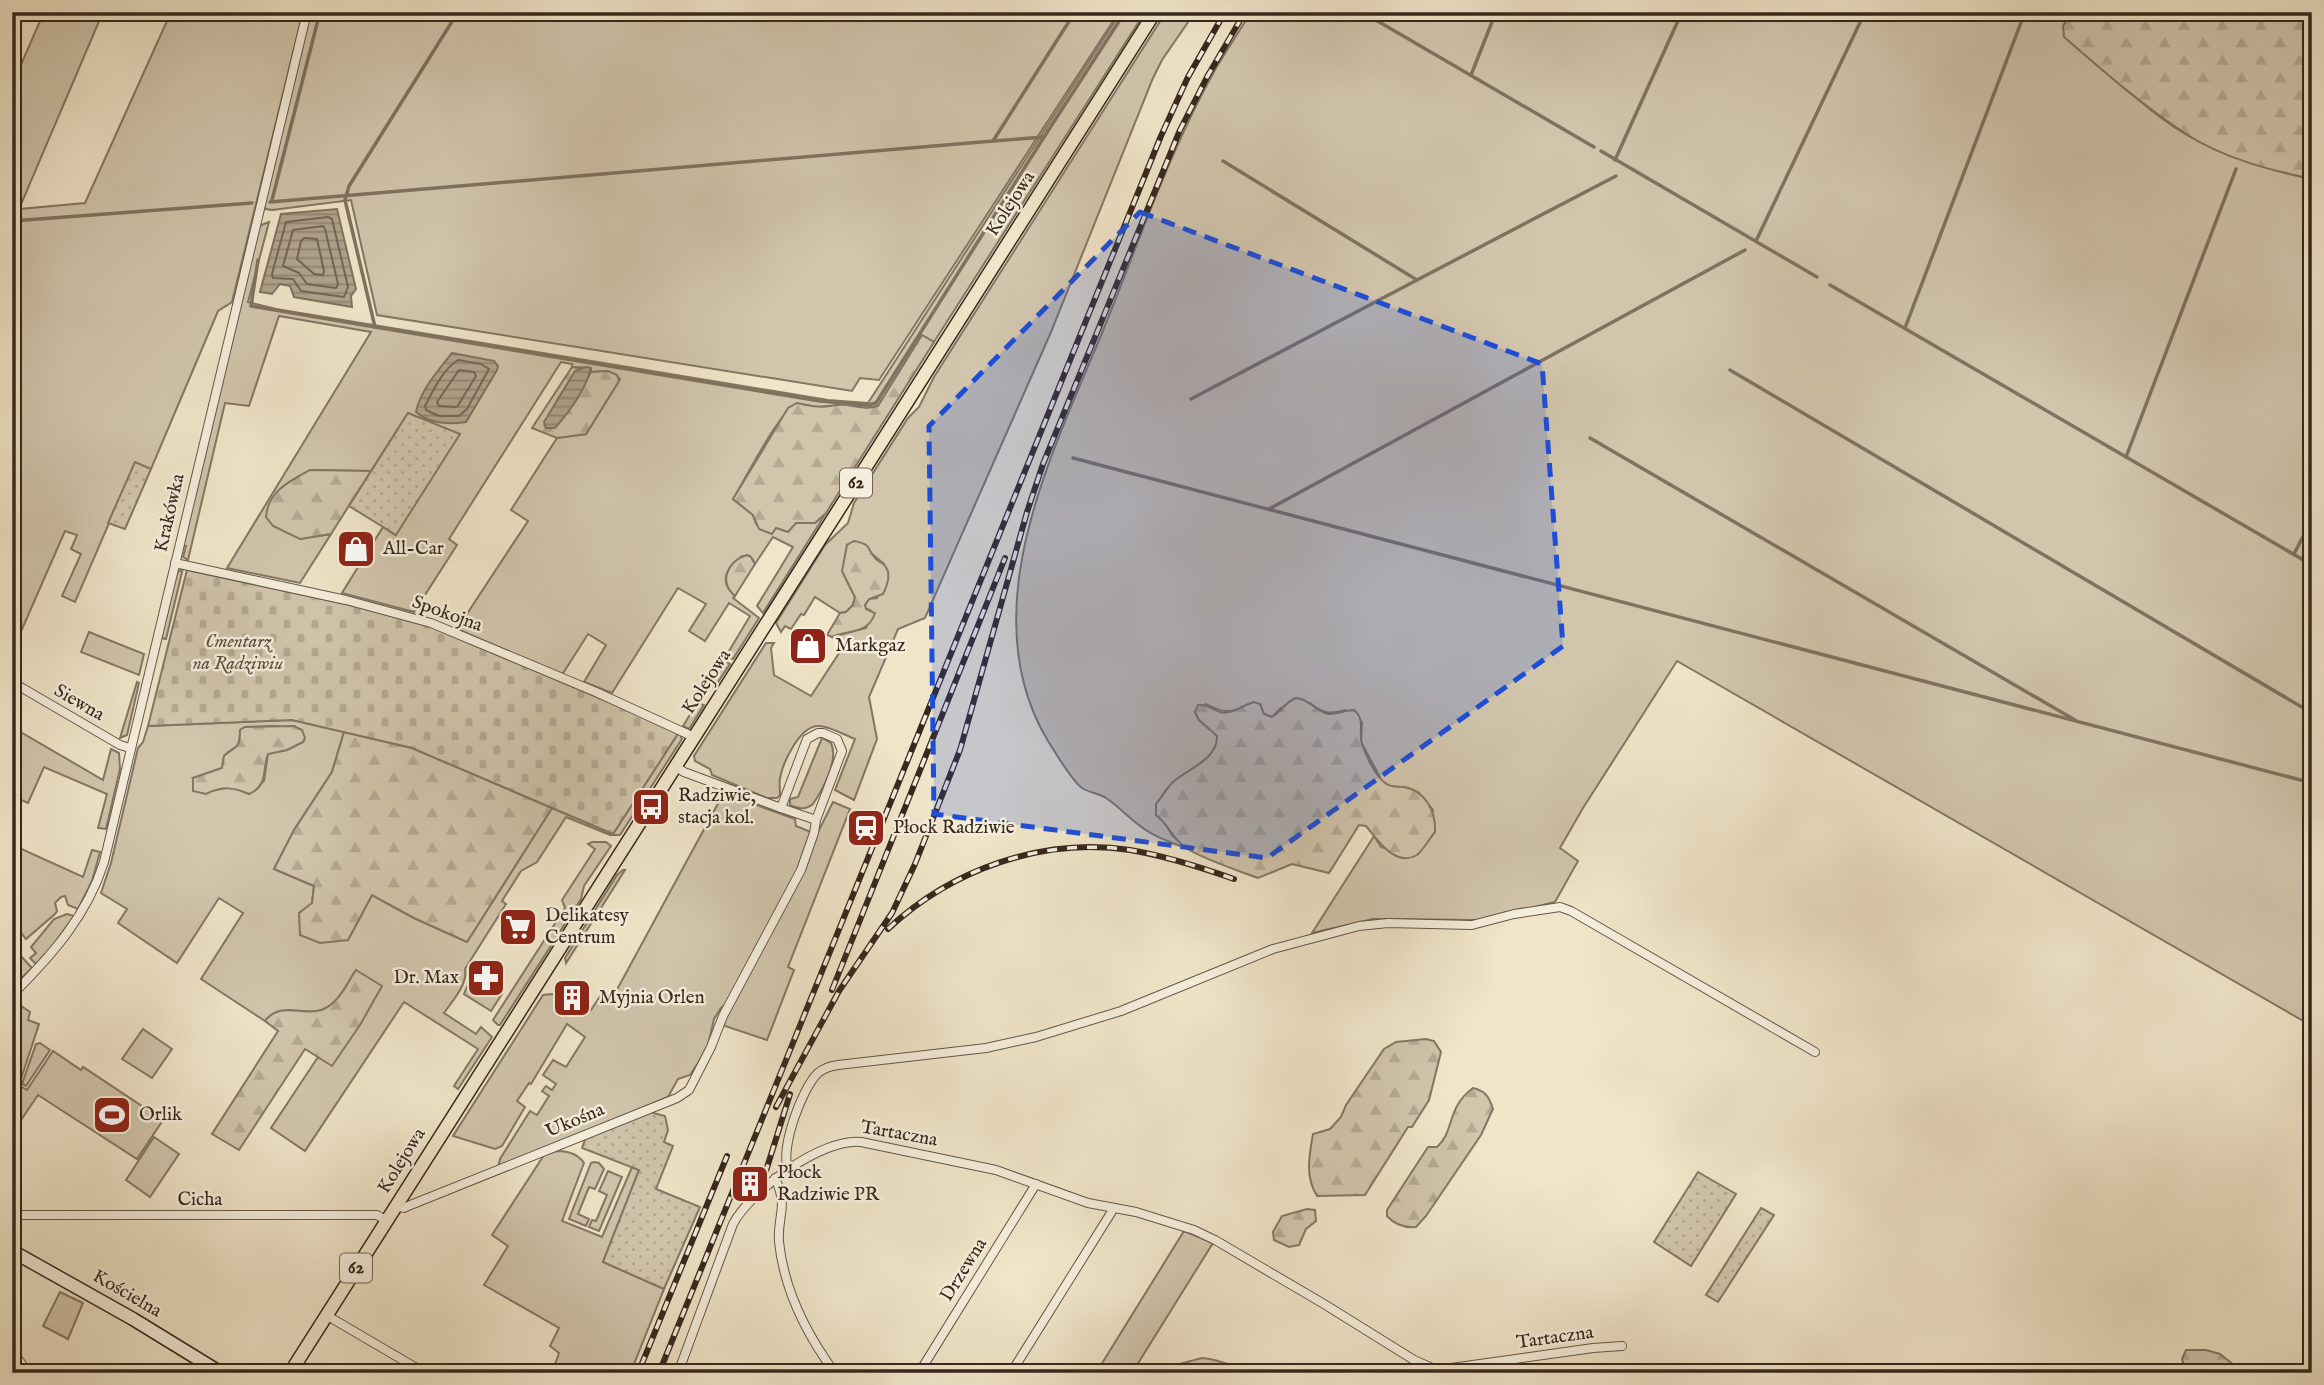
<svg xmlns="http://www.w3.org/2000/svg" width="2324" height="1385" font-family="'IM FELL English',serif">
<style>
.green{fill:#d1c5ac;stroke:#847664;stroke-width:2;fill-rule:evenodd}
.forest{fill:url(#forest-firs);stroke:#847664;stroke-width:2}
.cemetery{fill:url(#cemetery-stones);stroke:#847664;stroke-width:2}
.garden{fill:url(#garden-dots);stroke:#847664;stroke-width:2}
.water{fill:url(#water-rules);stroke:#807260;stroke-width:2}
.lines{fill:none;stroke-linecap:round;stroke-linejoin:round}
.shore{stroke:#746655;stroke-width:2}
.stream{stroke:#807260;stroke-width:3.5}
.street-casing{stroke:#655647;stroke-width:10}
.secondary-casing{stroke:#37271c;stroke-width:15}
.primary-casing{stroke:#37271c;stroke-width:15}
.street{stroke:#f5eedc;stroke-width:8}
.secondary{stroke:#f5eedc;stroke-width:12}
.primary{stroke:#f0e5c9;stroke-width:12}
.rail-casing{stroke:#37271c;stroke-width:6}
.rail{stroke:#f5eedc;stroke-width:3.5;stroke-dasharray:10;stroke-linecap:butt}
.marked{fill:#1d4ed8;fill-opacity:0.2;stroke:#1d4ed8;stroke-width:5;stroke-dasharray:14 9;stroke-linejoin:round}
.labels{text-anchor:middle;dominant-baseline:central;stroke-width:5;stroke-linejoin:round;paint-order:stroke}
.shield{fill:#f5eedc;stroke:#706356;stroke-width:2}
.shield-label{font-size:18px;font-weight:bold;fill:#37271c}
.street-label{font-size:19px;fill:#37271c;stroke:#f5eedc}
.poi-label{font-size:19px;fill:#37271c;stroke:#f5eedc;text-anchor:start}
.park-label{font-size:19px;font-style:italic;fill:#5e4e40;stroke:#f5eedc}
</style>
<defs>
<pattern id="forest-firs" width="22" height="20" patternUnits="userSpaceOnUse" patternTransform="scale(1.75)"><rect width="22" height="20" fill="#d1c5ac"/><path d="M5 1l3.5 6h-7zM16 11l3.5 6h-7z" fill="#b4a993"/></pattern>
<pattern id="cemetery-stones" width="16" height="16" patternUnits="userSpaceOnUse" patternTransform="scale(1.75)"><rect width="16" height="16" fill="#d1c5ac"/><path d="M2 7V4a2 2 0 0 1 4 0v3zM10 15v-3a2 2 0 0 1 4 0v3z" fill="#b4a993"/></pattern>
<pattern id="garden-dots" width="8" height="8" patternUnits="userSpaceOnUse" patternTransform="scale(1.75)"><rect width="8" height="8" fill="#d1c5ac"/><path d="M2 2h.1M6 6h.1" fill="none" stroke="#b4a993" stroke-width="1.8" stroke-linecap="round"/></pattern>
<pattern id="water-rules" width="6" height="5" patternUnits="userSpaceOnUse" patternTransform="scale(1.75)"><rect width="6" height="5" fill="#b1a48e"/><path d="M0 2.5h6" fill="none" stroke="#918673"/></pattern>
</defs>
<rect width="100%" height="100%" fill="#f0e5c9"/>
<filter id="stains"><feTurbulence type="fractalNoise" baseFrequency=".00286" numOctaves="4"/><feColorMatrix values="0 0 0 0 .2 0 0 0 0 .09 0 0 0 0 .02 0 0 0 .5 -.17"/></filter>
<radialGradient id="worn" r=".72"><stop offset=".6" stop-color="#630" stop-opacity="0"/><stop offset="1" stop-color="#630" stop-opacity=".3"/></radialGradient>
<!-- green -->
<g class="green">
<path d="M44,12H103L19,209L85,203L171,12H303L232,302L218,311L151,469L135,463L75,602L62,596L81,554L71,549L77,535L65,531L12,652V85Z"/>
<path d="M311,12H1119L879,380L860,378L852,391L377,315L351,200L272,210L266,209L264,204Z"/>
<path d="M1121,12H1145L934,342L922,335L878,406C864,411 851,404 837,405C821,408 814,407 797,403C776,416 748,475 733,499L753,515L756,524L776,528L796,523H815L826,513L763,613L757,606L793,547L773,537L755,564L750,556H742C728,568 717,580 735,596L733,598L759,618L733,659L726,656L750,616L729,603L705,641L689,631L706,604L678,588L612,693L584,682L606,645L588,634L562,675L457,629L528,521L511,510L557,438L586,434L620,379L608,371L591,372V368L574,367H572V364L561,362L449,539L457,545L414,612L342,593L383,527L395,535L408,413L371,471L310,470L289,482L276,493L300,539L331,534L300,583L227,568L371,332L279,316L249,406L225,403L188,560L183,557L186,546H183L259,226L269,222L248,302L276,309L828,400L868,403Z"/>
<path d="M1166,12H1195L1162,60L1153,78L1051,332L925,618L898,629L869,697L877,739L854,800L835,790L855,739C844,735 830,726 818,726C800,726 783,762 780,778C779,783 780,789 780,795L777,798H767L712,775L710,769L695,761L694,756L766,643H774L771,648L774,675L811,696L845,644L832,637L866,628L870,610L866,609L865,605L869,599L877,598L884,564L872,554L847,545L844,575L855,597L853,605L846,612L840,613L815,597L804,615L801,614L791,629L785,626L781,632L776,623L825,545L848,523L854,503L908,418L919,407L934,377Z"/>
<path d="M1251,12H2073L2063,26C2101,63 2142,110 2189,136C2228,157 2269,170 2312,179V1026L1677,661L1583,808L1560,848L1578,861L1555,902L1480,920L1373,919L1312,933L1374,836L1381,847L1418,854L1425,844L1433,810L1418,792L1408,788L1390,786L1382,781L1361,742L1362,722L1345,710C1330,715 1322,713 1310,703L1281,708L1272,717L1264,714L1260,704C1234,706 1233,719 1206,704L1195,712L1199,720L1218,736C1217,760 1187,769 1173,783C1166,789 1161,798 1156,805V815L1164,821L1172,835L1186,848C1170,842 1152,836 1139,825C1128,817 1118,806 1106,798C1099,793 1089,793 1082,788C1072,781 1055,752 1048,741C969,609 1055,449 1106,323C1140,239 1170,150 1215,70C1226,51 1239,32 1251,12Z"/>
<path d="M183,568L166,639L161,638L177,573Z"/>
<path d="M89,632L144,654L139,675L81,652Z"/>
<path d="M723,660L730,664L714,688L708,685Z"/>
<path d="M137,682L139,683L127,735L120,738Z"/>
<path d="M697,703L704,705L689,729L683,726Z"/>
<path d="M292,720L344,732L332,772L294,830L274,869L314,886L312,903L348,940L372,895L414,918L467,942L552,808L613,834L679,732L682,739L620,835H610L566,817L537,862L521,871L502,901L506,904L465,969C468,984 453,1000 444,1013L476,1034L481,1027L492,1037L458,1089L454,1086L478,1049L404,1002L305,1151L271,1128L318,1057L332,1065L356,970C349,980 343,994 334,1002C311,1025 285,996 265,1021L201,979L243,913L219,898L177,963L118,923L127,909L101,893L111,863L138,748L143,742L148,726ZM277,726L303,742L287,750L268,753L264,781L249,794L232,787L215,790L193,778L222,768L224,756C236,744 240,752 240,730L245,727Z"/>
<path d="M12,727L103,780L111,749L119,753L120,769L106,829L98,828L107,794L44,767L28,803L19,799L15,806L12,804Z"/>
<path d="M822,738L831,743C839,760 823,789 813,804C806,810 799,809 790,805V799L798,797Z"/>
<path d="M721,798L738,802H748L795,819L796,826L811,832L800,865L728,1002L721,1008L714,1019L708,1045L698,1063L690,1075L678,1079L668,1097L498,1168L500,1159L530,1111L537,1115L549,1096L542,1091L546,1086L552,1090L556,1084L543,1075L553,1060L566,1067L585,1037L567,1024L531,1084L529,1083L517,1101L525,1107L502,1146L495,1149L453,1136L543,995L552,994L585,1013L591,1010L603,992L613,997Z"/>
<path d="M833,802L850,809L788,967L794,970L767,1040L725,1026L723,1023Z"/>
<path d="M12,841L18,844L17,847L83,877L92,850L100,852L92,881L78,909L68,905L65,896L61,897L55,903L57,911L55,914L26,939L22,934L14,941Z"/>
<path d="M592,842H606L611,846L584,886L581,899L500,1025H498L493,1020L565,908L562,900L595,849L588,844Z"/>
<path d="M623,870H625L566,963L565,958L617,875Z"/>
<path d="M67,914L74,916L51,948L36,964L30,958L36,953L31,947L54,919Z"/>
<path d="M14,952L18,953L32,968L12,987V954Z"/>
<path d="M472,975L502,994L491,1011L464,994Z"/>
<path d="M15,1002L30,1012L28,1020L39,1024L19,1085L27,1090L53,1051L81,1070L83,1067L163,1120L137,1159L38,1095L19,1123L12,1120V1047L20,1030L12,1021V1005Z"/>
<path d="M143,1029L172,1049L152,1078L122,1059Z"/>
<path d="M40,1043L50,1050L26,1086L22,1084L36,1044Z"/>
<path d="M154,1137L179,1154L150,1197L126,1180Z"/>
<path d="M557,1151C568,1151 578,1154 584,1163L562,1221L602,1237L632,1167L639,1170L603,1262L664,1289L632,1369L638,1373H552L559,1353L550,1346L559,1328L484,1285L508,1246L492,1235L544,1155Z"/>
<path d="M594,1162L599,1163L604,1169L595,1189L589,1187L578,1214L589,1219L586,1226L569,1219L591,1163Z"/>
<path d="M608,1171L622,1177L599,1231L589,1227L592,1220L596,1221L607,1195L599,1191Z"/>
<path d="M1184,1231L1213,1243L1132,1373H1096Z"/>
<path d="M60,1292L83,1303L68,1339L43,1326Z"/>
</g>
<!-- forest -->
<g class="forest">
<path d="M2073,12H2312V179C2269,170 2223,158 2186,134C2143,106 2103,71 2064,37L2063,26Z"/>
<path d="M922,335L934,342L826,513L815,523H796L788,532L776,528L772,534L759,529L753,515L733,499L788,408L797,403C815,407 820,408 837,405C850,403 864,411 878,406Z"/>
<path d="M572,367L579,368L559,397L544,426L582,389L591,372L608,371L617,375L619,381L586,434L557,438L532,428Z"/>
<path d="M310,470L371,471L331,534L300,539L273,526L266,517C268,491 289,482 310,470Z"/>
<path d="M854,541C874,545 865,548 876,559C878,561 883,563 885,566C892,574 887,586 883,594L869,599L865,605L866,609L875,613C868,635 849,629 832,637L827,635L840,613L846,612L853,605L855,597L842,571L847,545Z"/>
<path d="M747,555L751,557L755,564L735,596C718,581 728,561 747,555Z"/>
<path d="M1296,698C1310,699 1316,712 1329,714C1337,714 1346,710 1354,710C1366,720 1358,731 1362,744C1366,756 1375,775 1384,782C1390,788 1397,786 1404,787C1426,791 1436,812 1435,832C1430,838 1423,850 1417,855C1395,868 1377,839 1366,826L1359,825L1329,873L1292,864L1258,878C1239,871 1203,859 1186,848C1173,839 1168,824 1156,815V804C1161,798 1166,789 1173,782C1187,769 1218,760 1217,736L1199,720L1195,712L1198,705C1208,704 1211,709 1220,712C1231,715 1243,705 1254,702L1260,704L1264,714L1272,717C1282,711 1285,702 1296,698Z"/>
<path d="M294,726L302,730L305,738L303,742L287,750L268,754C262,769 269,785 249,794C234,787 222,786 206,794L193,791V778L222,768L224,756C236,745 240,750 240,730L245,727Z"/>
<path d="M344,732L412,748L552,808L467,942L414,918L372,895L348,940L320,943L300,935L299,913L312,903L314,886L274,869L294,830L332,772Z"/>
<path d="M356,970L382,986L360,1025L332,1066L305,1049L239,1150L212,1134L278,1031L265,1021C284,996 311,1025 334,1002C343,994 349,980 356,970Z"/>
<path d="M1426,1039L1434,1041L1441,1052L1429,1100L1412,1127H1408L1365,1195L1317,1196C1305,1177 1309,1156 1313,1134L1330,1129L1341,1117L1346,1105L1384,1049L1396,1042Z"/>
<path d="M1473,1088C1486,1091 1489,1097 1493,1109L1481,1135L1426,1216L1416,1227C1404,1228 1395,1225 1387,1216V1210L1428,1147H1437C1455,1131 1446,1108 1473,1088Z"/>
<path d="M1307,1209L1315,1210L1316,1221L1306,1229L1299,1245L1289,1247L1274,1240L1273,1232L1282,1216Z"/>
<path d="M2186,1350H2206L2220,1354L2244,1373H2186L2182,1359Z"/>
<path d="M1202,1358C1214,1359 1226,1363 1238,1368L1239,1373H1174L1179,1364Z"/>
</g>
<!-- cemetery -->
<path class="cemetery" d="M187,570L355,606L432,627L679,732L613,834L412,748L292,720L148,726Z"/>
<!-- garden -->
<g class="garden">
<path d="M408,413L460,434L396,535L349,506Z"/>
<path d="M135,462L151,469L125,529L108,523Z"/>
<path d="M650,1112L665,1116L668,1130L664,1142L673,1146L656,1189L700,1207L664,1289L603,1262L639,1170L582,1148L586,1137Z"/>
<path d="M1698,1172L1736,1194L1691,1266L1654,1242Z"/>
<path d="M1761,1208L1774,1215L1718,1302L1706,1295Z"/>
</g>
<!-- water -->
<g class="water">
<path d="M337,209L356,289L351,296L352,307L294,297L290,286L280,284L272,294L260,292L281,214Z"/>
<path d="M452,353L494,361L498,366L497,370L466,422C449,425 428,423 416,412C420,391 439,369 452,353Z"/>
<path d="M586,367L591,368C586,389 569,412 555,428H546L544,422L575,371Z"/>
</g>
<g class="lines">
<!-- shore -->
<g class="shore">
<path d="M328,217L332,219L348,287L344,297L301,291L293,279L273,278L272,274L286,222Z"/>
<path d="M323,226L325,229L338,284L336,288L307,284L299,273L283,266L293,230Z"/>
<path d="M304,238L317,239L324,271L323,275L314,274L297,259L301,241Z"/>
<path d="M458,360L481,364L489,369L467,409L459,416H439L426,410L425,406C433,391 443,369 458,360Z"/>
<path d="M459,370L474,372L476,376L457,407L439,406L437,402Z"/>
</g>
<!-- stream -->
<g class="stream">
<path d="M1362,12L1594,147"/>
<path d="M1471,75L1496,12"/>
<path d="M1044,137L1125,12"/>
<path d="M1601,151L1817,277"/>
<path d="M1615,160L1682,12"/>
<path d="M1223,161L1417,280L1616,176"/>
<path d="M272,200L320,12"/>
<path d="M270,202L993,141L1075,12"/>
<path d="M12,221L252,203"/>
<path d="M1756,241L1865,12"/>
<path d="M258,260L251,306L375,327L345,200L349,186L458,12"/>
<path d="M1830,285L2312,565"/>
<path d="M375,327L820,401L868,405L876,403L1044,137L994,141"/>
<path d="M1905,328L2025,12"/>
<path d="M1730,370L2312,713"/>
<path d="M1191,399L1417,280"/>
<path d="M1590,438L2075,720"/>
<path d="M2126,457L2236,169"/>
<path d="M1073,458L2312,783"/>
<path d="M1269,509L1745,250"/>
<path d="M2294,554L2312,519"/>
</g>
<defs>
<g id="street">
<path d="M175,563L346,600L431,623L596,692L694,737"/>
<path d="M12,682L120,745L130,748"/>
<path d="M781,808L816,820"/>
<path d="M12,995C52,955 87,916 104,862L307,12"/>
<path d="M788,1169C780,1148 802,1088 818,1073C824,1068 831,1066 838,1065L986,1048L1036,1037L1121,1011L1273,949L1359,926L1388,923L1472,925L1514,914L1560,907L1571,911L1815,1052"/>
<path d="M775,1178C789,1208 777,1215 779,1242C784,1289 807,1335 835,1373"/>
<path d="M396,1206L404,1208L408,1206L677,1098L689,1090L711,1047L723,1016L801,870L814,833L816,820L842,751L837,739L823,733H818L807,739L781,808L684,772L676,767"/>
<path d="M12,1215H377L387,1221"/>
<path d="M326,1315L425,1373"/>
<path d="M12,1350L28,1373"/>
<path d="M678,1373L733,1224C751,1190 822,1138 861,1142L996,1170L1088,1203L1136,1212L1194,1230L1215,1240L1324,1304L1414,1360L1437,1370L1593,1348L1622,1346"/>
<path d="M919,1373L1036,1184"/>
<path d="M1011,1373L1114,1208"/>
</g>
<path id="secondary" d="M12,1251L133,1319L221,1373"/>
<path id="primary" d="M290,1373L1155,12"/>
</defs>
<!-- street casing -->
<use href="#street" class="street-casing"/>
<!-- secondary casing -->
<use href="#secondary" class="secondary-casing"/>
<!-- primary casing -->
<use href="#primary" class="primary-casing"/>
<!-- street -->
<use href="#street" class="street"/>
<!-- secondary -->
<use href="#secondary" class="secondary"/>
<!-- primary -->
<use href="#primary" class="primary"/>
<defs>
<g id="rail">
<path d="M888,929C952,869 1043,837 1130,850C1166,856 1200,867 1234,879"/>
<path d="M832,990L1005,558"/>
<path d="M776,1107L839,991L892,913L915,864L960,750L1027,512L1043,464L1180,130L1207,77L1245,12"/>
<path d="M765,1174L790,1094"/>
<path d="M641,1366L727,1156"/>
<path d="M659,1373L1161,136L1188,77L1225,12"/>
</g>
</defs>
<!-- rail casing -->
<use href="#rail" class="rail-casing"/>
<!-- rail -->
<use href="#rail" class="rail"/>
</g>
<!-- marked area -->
<path class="marked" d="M1140,212L1542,364L1563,646L1267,858L934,814L929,426Z"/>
<!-- icons -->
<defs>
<symbol id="shop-square" viewBox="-11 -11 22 22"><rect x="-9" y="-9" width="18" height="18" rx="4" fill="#8f2418" stroke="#f5eedc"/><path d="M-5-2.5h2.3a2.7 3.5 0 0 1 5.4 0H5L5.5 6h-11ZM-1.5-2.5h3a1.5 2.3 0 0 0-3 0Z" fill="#fff"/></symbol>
<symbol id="bus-square" viewBox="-11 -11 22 22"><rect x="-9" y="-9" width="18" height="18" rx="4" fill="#8f2418" stroke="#f5eedc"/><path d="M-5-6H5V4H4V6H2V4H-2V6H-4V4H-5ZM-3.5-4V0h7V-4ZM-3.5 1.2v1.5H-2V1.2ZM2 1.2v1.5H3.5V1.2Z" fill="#fff"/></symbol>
<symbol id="station-square" viewBox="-11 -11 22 22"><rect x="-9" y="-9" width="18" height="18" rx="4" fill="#8f2418" stroke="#f5eedc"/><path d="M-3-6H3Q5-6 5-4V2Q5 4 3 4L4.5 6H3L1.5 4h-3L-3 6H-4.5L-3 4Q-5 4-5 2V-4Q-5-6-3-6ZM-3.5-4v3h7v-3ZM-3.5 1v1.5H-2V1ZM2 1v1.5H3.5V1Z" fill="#fff"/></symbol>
<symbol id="supermarket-square" viewBox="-11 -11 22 22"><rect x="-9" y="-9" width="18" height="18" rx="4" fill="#8f2418" stroke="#f5eedc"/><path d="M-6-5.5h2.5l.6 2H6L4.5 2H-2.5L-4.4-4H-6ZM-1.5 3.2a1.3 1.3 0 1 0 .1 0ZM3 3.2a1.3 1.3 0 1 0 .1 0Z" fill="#fff"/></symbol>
<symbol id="pharmacy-square" viewBox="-11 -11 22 22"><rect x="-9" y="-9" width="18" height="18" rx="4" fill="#8f2418" stroke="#f5eedc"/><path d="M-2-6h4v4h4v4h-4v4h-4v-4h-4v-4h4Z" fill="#fff"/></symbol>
<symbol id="building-square" viewBox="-11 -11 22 22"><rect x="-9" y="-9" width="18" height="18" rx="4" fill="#8f2418" stroke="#f5eedc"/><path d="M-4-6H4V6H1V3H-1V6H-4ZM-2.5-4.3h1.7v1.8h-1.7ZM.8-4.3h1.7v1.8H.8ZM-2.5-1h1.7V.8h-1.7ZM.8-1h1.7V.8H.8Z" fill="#fff"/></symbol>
<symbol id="stadium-square" viewBox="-11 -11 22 22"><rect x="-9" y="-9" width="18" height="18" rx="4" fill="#8f2418" stroke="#f5eedc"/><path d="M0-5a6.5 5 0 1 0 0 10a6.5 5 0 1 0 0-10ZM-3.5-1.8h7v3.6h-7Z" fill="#fff"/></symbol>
</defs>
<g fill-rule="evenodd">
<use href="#shop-square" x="334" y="527" width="44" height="44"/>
<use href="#shop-square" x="786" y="624" width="44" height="44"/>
<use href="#bus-square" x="629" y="785" width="44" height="44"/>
<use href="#station-square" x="844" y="806" width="44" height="44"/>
<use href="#supermarket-square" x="496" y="905" width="44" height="44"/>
<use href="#pharmacy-square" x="464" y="956" width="44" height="44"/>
<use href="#building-square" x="550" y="976" width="44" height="44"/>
<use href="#stadium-square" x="90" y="1093" width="44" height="44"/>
<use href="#building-square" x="728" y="1162" width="44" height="44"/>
</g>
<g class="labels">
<!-- shield labels -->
<g class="shield">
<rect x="840" y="468.5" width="32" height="29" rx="5"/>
<rect x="340" y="1253.5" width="32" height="29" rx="5"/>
</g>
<g class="shield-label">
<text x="856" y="483">62</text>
<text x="356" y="1268">62</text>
</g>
<!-- street labels -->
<g class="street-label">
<text transform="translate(1011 204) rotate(-57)">Kolejowa</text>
<text transform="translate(170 513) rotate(-77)">Krakówka</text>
<text transform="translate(447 614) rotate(20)">Spokojna</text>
<text transform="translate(707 682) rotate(-57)">Kolejowa</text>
<text transform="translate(79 703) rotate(30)">Siewna</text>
<text transform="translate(575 1121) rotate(-23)">Ukośna</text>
<text transform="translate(899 1134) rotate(10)">Tartaczna</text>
<text transform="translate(402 1161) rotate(-58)">Kolejowa</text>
<text x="200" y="1200">Cicha</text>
<text transform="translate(964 1270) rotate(-58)">Drzewna</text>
<text transform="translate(127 1294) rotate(30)">Kościelna</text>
<text transform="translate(1555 1338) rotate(-8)">Tartaczna</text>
</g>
<!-- poi labels -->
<g class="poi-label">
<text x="383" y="549">All-Car</text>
<text x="835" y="646">Markgaz</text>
<text x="678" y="796">Radziwie,<tspan x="678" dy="22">stacja kol.</tspan></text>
<text x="893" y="828">Płock Radziwie</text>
<text x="545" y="916">Delikatesy<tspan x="545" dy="22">Centrum</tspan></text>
<text x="459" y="978" text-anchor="end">Dr. Max</text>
<text x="599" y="998">Myjnia Orlen</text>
<text x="139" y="1115">Orlik</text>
<text x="777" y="1173">Płock<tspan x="777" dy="22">Radziwie PR</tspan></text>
</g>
<!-- park labels -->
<g class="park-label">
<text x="238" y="642">Cmentarz<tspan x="238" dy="22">na Radziwiu</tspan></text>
</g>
</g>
<!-- margin -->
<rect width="2324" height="1385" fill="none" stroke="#f0e5c9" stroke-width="42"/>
<rect x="14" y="14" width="2296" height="1357" fill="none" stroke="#37271c" stroke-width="3.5"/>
<rect x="21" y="21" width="2282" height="1343" fill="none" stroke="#37271c" stroke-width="2"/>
<rect width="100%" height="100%" filter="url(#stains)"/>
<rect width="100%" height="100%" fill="url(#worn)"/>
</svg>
